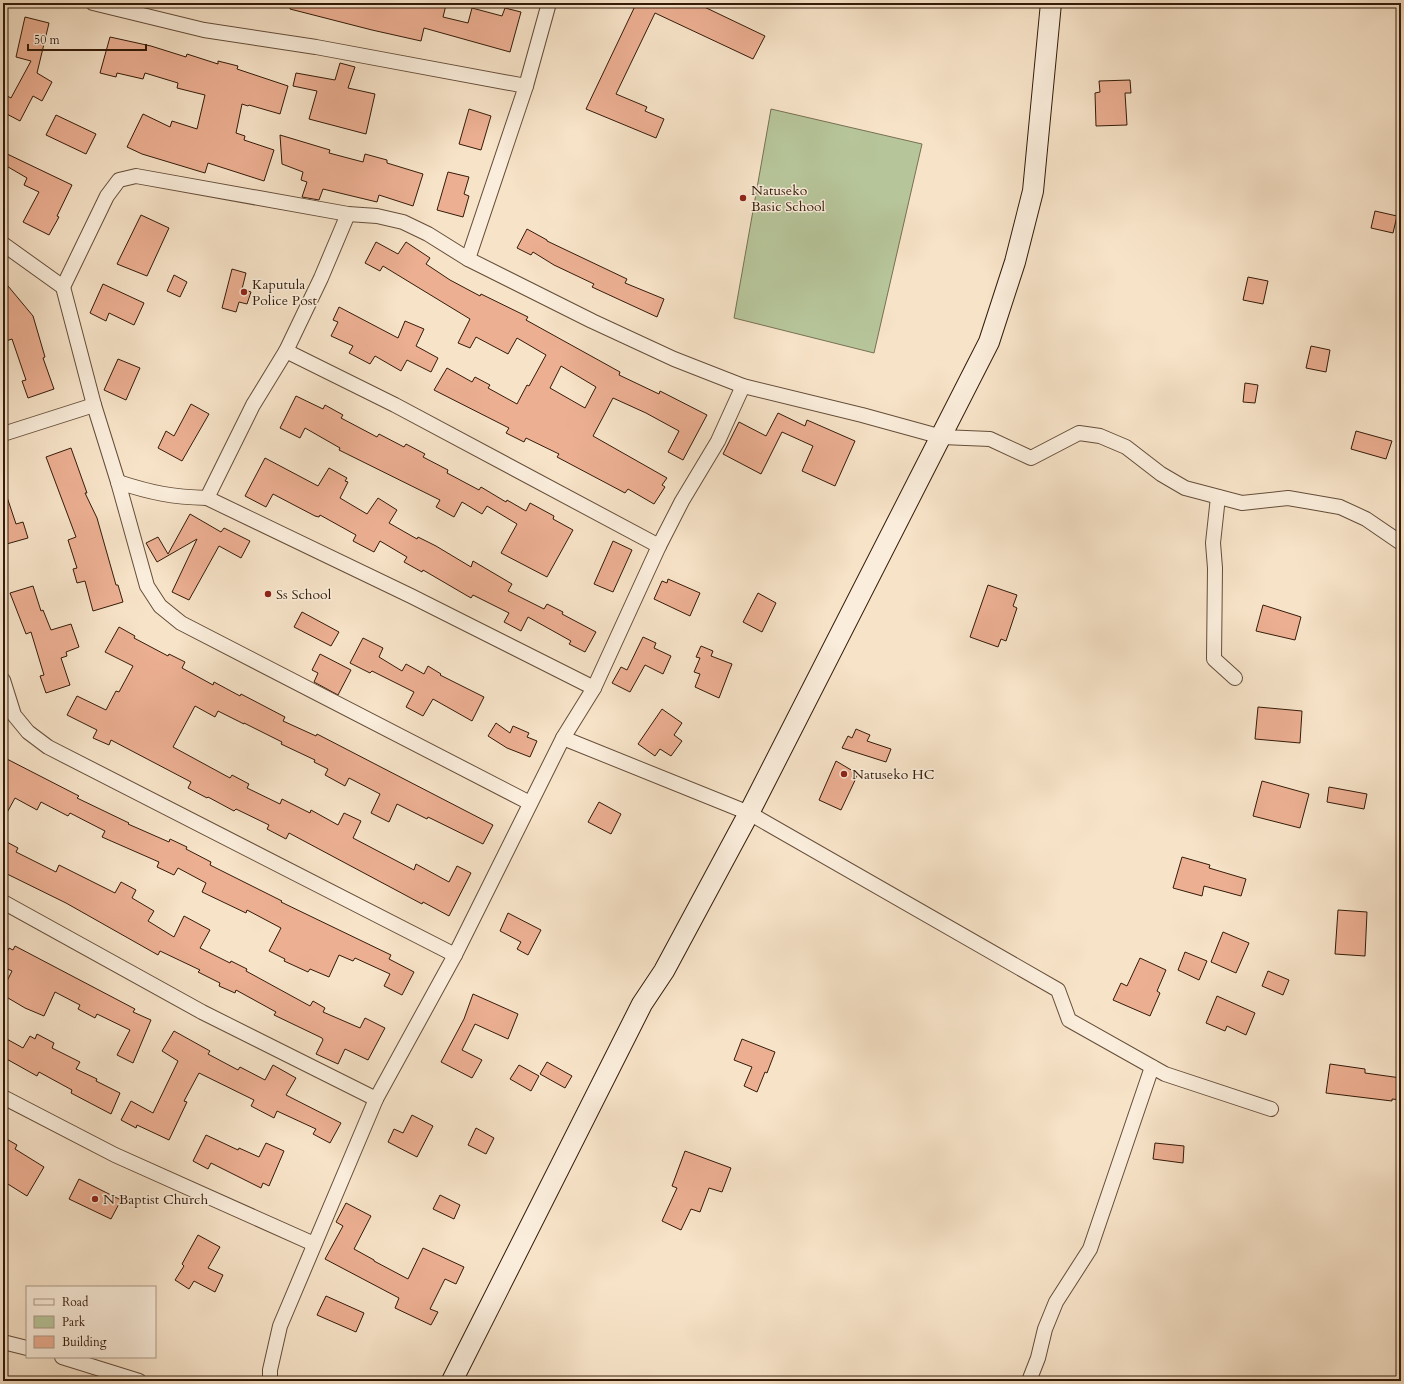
<svg xmlns="http://www.w3.org/2000/svg" width="1404" height="1384" font-family="Cardo,serif">
<style>
.green{fill:#b7c59a;stroke:#767052}
.building{fill:#ecaf92;stroke:#341b09;fill-rule:evenodd}
.lines{fill:none;stroke-linecap:round;stroke-linejoin:round}
.street-casing{stroke:#654d39;stroke-width:16}
.secondary-casing{stroke:#341b09;stroke-width:22}
.street{stroke:#faeddb;stroke-width:14}
.secondary{stroke:#faeddb;stroke-width:20}
.poi-dot{fill:#8f2418;stroke:#faeddb;stroke-width:1.5}
.labels{text-anchor:middle;dominant-baseline:central;stroke-width:3;stroke-linejoin:round;paint-order:stroke}
.poi-label{font-size:14px;fill:#341b09;stroke:#faeddb;text-anchor:start}
</style>
<rect width="100%" height="100%" fill="#f7e3c8"/>
<filter id="stains"><feTurbulence type="fractalNoise" baseFrequency=".005" numOctaves="4"/><feColorMatrix values="0 0 0 0 .2 0 0 0 0 .09 0 0 0 0 .02 0 0 0 .5 -.17"/></filter>
<radialGradient id="worn" r=".72"><stop offset=".6" stop-color="#630" stop-opacity="0"/><stop offset="1" stop-color="#630" stop-opacity=".3"/></radialGradient>
<!-- green -->
<path class="green" d="M771,109L922,144L874,353L734,318Z"/>
<!-- building -->
<g class="building">
<path d="M290,3H439L446,5L443,17L468,23L472,8L502,16L505,8L521,12L510,52L424,28L421,41L372,30L290,9Z"/>
<path d="M634,3H696L765,36L753,59L655,13L616,94L647,107L645,111L664,119L656,138L586,109L636,4Z"/>
<path d="M25,17L49,23L37,73L52,82L42,101L33,96L20,121L3,112V94L11,98L31,61L16,57Z"/>
<path d="M110,37L151,46L186,57L187,54L218,64V61L238,66L237,69L288,86L280,114L249,105L248,106L242,104L236,133L245,136L244,140L274,150L264,181L208,163L205,173L142,154L127,147L143,114L170,127L172,121L197,129L205,95L177,88L178,83L145,73L143,79L117,73L116,77L100,73Z"/>
<path d="M340,63L355,67L348,88L375,94L366,134L309,119L317,91L293,86L296,73L335,80Z"/>
<path d="M1130,80L1131,93H1125L1127,125L1096,126L1095,93L1100,92L1099,81Z"/>
<path d="M469,109L491,116L481,150L459,144Z"/>
<path d="M56,115L96,134L86,154L46,135Z"/>
<path d="M280,135L330,150L329,153L363,162L365,154L387,160V163L423,174L413,206L379,195L377,202L323,189L319,200L302,197L307,182L301,180L303,172L282,164Z"/>
<path d="M3,152L72,185L57,216L59,217L49,235L23,222L39,192L24,185L27,178L3,164Z"/>
<path d="M448,172L469,177L464,194L469,196L463,217L437,210Z"/>
<path d="M1375,211L1397,216L1393,233L1371,228Z"/>
<path d="M141,215L169,228L147,276L117,264Z"/>
<path d="M527,229L547,240V241L627,279L625,283L664,299L657,317L592,287L594,284L554,265L533,252L531,255L517,248Z"/>
<path d="M376,242L398,254L406,242L430,258L426,264L450,280L480,296L481,294L528,317L526,320L620,372L619,375L659,394L660,391L707,415L683,460L668,452L679,431L646,413L613,398L593,436L667,478L662,485L665,487L654,504L628,489L625,493L557,457L559,454L526,438L524,442L506,433L509,428L434,390L447,368L472,382L475,377L490,385L488,388L517,404L527,385L529,386L546,355L517,338L508,354L476,337L470,348L458,343L470,319L383,266L380,271L365,263ZM561,366L596,387L585,408L550,388Z"/>
<path d="M232,269L246,273L242,289L251,292L247,304L239,302L236,312L222,308Z"/>
<path d="M174,275L187,282L180,297L167,291Z"/>
<path d="M1248,277L1268,281L1263,304L1243,300Z"/>
<path d="M3,280L33,316L45,357L43,358L54,389L28,398L22,381L26,380L12,339L6,341L3,331Z"/>
<path d="M103,284L144,303L134,325L109,313L106,321L90,313Z"/>
<path d="M339,307L398,338L405,321L424,329L416,346L438,358L431,372L407,360L401,371L375,356L370,364L349,353L353,346L331,336L338,322L333,320Z"/>
<path d="M1311,346L1330,350L1326,372L1306,368Z"/>
<path d="M118,359L140,368L126,400L104,390Z"/>
<path d="M1245,383L1258,385L1255,403L1243,402Z"/>
<path d="M296,396L323,409L325,405L343,415L341,418L377,437L379,434L404,447L406,444L425,454L423,457L448,470L447,473L479,490L481,487L506,502L507,500L526,511L530,503L554,516L553,519L573,530L547,577L501,553L517,524L487,506L482,514L462,502L454,517L436,507L440,500L339,450L340,448L305,428L300,438L280,428Z"/>
<path d="M191,404L209,414L182,461L158,448L166,431L174,436Z"/>
<path d="M778,413L805,426L807,420L855,441L835,486L802,471L813,446L782,432L761,474L723,454L739,422L766,436Z"/>
<path d="M1356,431L1392,441L1386,459L1351,449Z"/>
<path d="M71,448L87,493H85L97,518L116,585H118L123,602L93,611L85,581L77,583L73,569L77,568L68,540L76,537L46,457Z"/>
<path d="M265,458L318,486L329,468L347,478L345,481L348,482L340,498L367,514L378,498L397,510L389,523L417,539L418,537L436,546L471,567L473,561L512,584L508,591L544,609L547,604L563,612L562,614L596,632L585,652L569,644L571,641L528,617L521,631L504,622L509,613L473,595L471,598L423,570L422,572L404,562L407,557L380,541L374,552L353,541L356,535L320,515L319,517L315,516L273,494L266,507L245,496Z"/>
<path d="M3,491H5L16,524L23,522L28,538L3,545Z"/>
<path d="M190,514L221,532L224,528L250,541L241,558L219,546L189,600L172,592L197,539L157,562L146,543L158,537L168,554Z"/>
<path d="M613,541L632,550L613,592L594,584Z"/>
<path d="M668,579L700,593L690,616L654,599L662,581L667,583Z"/>
<path d="M988,585L1017,595L1013,606L1017,608L1006,641L1001,639L998,647L970,637Z"/>
<path d="M33,586L41,611L43,610L51,630L71,624L79,647L66,652L67,656L61,658L70,685L46,693L40,676L44,675L31,632L26,634L10,593Z"/>
<path d="M758,593L776,603L762,632L743,622Z"/>
<path d="M1263,605L1301,617L1295,640L1256,631Z"/>
<path d="M302,612L339,632L331,646L294,627Z"/>
<path d="M119,627L135,636L134,638L168,656L169,654L185,662L182,668L213,685L214,682L240,696L241,694L285,717L283,721L316,736L317,734L493,825L483,844L428,817L427,819L397,804L389,822L371,813L380,794L349,778L345,786L325,775L328,769L314,762L315,760L281,744L282,742L244,723V724L218,711L215,717L195,706L173,747L230,778L232,775L249,784L247,788L280,804L282,799L310,813L311,810L338,825L344,813L361,821L353,838L414,870L416,864L449,882L457,866L471,873L449,916L423,902L422,904L289,833L286,839L267,829L269,825L236,809L234,811L208,797L207,798L188,788L191,782L111,740L109,745L93,738L97,730L67,715L77,696L106,710L116,691L119,692L133,666L105,652Z"/>
<path d="M643,637L656,643L654,648L671,656L663,674L645,665L630,692L612,683L621,667L627,670Z"/>
<path d="M363,638L383,648L379,657L402,671L406,664L424,674L428,666L441,674L440,675L484,697L472,721L433,699L423,716L406,707L414,692L372,671L370,673L350,663Z"/>
<path d="M701,646L713,651L711,656L732,664L719,698L695,687L700,674L694,672L700,658L696,657Z"/>
<path d="M320,654L351,670L338,695L314,682L318,673L312,670Z"/>
<path d="M1258,707L1302,711L1300,743L1255,739Z"/>
<path d="M662,709L682,723L674,735L682,741L671,756L660,749L655,756L638,744Z"/>
<path d="M496,723L510,733L513,726L529,733L527,737L537,741L530,757L507,748L488,736Z"/>
<path d="M856,729L870,735L867,741L891,749L886,762L842,748L848,736L852,738Z"/>
<path d="M3,757L79,796L77,798L129,823L128,824L169,842L170,839L187,847L186,849L211,862L210,865L282,901L281,902L391,955L389,959L414,972L402,995L384,986L390,974L355,958L353,961L339,955L329,977L310,969L308,972L284,961L285,959L269,951L281,928L247,910L246,913L202,892L206,883L178,868L174,875L157,867L159,862L102,837L105,831L70,813L68,816L41,802L37,810L15,798L3,820Z"/>
<path d="M836,761L858,774L841,810L819,800Z"/>
<path d="M1262,781L1309,794L1300,828L1253,816Z"/>
<path d="M1329,787L1367,794L1364,809L1327,802Z"/>
<path d="M599,802L621,814L611,834L588,822Z"/>
<path d="M3,840L18,848L16,852L56,872L59,865L115,893L121,882L136,890L132,898L154,911L148,921L174,937L184,916L210,930L200,948L230,963L231,961L247,969L246,971L310,1006L313,1001L325,1008L323,1012L360,1028L365,1018L385,1028L368,1060L345,1049L338,1064L316,1054L323,1040L322,1038L274,1015L276,1012L236,990L235,993L219,986L220,983L198,972L200,970L160,951L158,955L66,903L5,873L3,877Z"/>
<path d="M1182,857L1210,865L1209,868L1246,879L1241,896L1204,886L1202,896L1173,888Z"/>
<path d="M1338,910L1367,912L1365,956L1335,954Z"/>
<path d="M508,913L541,930L528,955L517,949L521,942L500,931Z"/>
<path d="M1223,932L1249,943L1236,973L1211,962Z"/>
<path d="M15,946L135,1009L133,1012L151,1020L133,1063L117,1055L130,1030L97,1014L95,1018L78,1009L80,1005L55,992L44,1016L25,1008L3,995V989L12,971L3,967V960L9,948L13,950Z"/>
<path d="M1185,952L1207,961L1199,980L1178,970Z"/>
<path d="M1140,958L1166,970L1157,991L1160,993L1150,1016L1113,1000L1121,983L1127,986Z"/>
<path d="M1268,971L1289,980L1283,995L1262,986Z"/>
<path d="M473,994L518,1014L508,1039L475,1024L462,1050L482,1060L472,1078L441,1062L464,1019Z"/>
<path d="M1217,996L1255,1013L1246,1035L1227,1026L1225,1031L1206,1023Z"/>
<path d="M174,1031L210,1051L208,1054L238,1070L240,1067L265,1080L273,1065L296,1078L286,1095L341,1123L330,1143L313,1134L316,1129L277,1111L274,1118L251,1106L254,1100L199,1073L184,1101L187,1102L169,1140L137,1125L136,1128L121,1120L131,1101L153,1113L178,1061L162,1051Z"/>
<path d="M37,1034L54,1043L52,1048L80,1062L76,1069L97,1079L96,1081L120,1093L111,1114L71,1093L72,1090L39,1072L37,1076L3,1057V1037L23,1048L30,1036L35,1039Z"/>
<path d="M742,1039L775,1052L767,1073L765,1072L757,1092L744,1086L752,1067L734,1060Z"/>
<path d="M547,1062L572,1076L565,1088L540,1074Z"/>
<path d="M1330,1064L1365,1069V1073L1401,1078V1100L1392,1099V1101L1326,1093Z"/>
<path d="M519,1065L539,1076L531,1091L510,1079Z"/>
<path d="M412,1115L433,1126L417,1157L388,1142L394,1129L403,1133Z"/>
<path d="M476,1128L494,1138L486,1154L468,1145Z"/>
<path d="M206,1135L238,1150L239,1148L259,1157L266,1143L284,1151L269,1186L263,1183L261,1188L211,1163L208,1169L193,1161Z"/>
<path d="M3,1137L17,1145L15,1149L44,1167L27,1196L3,1181Z"/>
<path d="M1155,1143L1184,1146L1183,1163L1153,1159Z"/>
<path d="M685,1151L731,1168L722,1192L709,1188L700,1212L691,1209L681,1230L662,1221L677,1188L672,1186Z"/>
<path d="M79,1179L121,1200L111,1219L69,1199Z"/>
<path d="M440,1195L460,1205L454,1219L433,1209Z"/>
<path d="M346,1203L371,1216L354,1249L374,1260V1261L408,1279L423,1248L464,1267L456,1284L445,1279L430,1309L438,1312L431,1325L395,1308L399,1298L325,1259L343,1226L336,1222Z"/>
<path d="M198,1235L220,1247L208,1268L223,1275L215,1292L194,1281L189,1289L175,1280L184,1266L182,1264Z"/>
<path d="M326,1296L364,1313L356,1332L317,1315Z"/>
</g>
<g class="lines">
<defs>
<g id="street">
<path d="M93,3L204,30L316,47L526,86"/>
<path d="M3,244L63,287L94,405L118,482L147,586L160,606L181,623L530,803"/>
<path d="M468,259L526,86L549,3"/>
<path d="M63,287L107,196L119,180L136,176L348,214L377,216L403,222L428,234L468,259L592,321L674,359L743,386L862,415L942,437L990,439L1031,458L1079,433L1100,436L1126,447L1161,474L1185,488L1242,503L1288,498L1340,507L1366,519L1401,543"/>
<path d="M286,351L395,405L659,546"/>
<path d="M3,434L94,405"/>
<path d="M118,482C152,493 172,497 207,498L411,596L594,688"/>
<path d="M1218,497L1213,543L1215,568L1214,659L1235,678"/>
<path d="M207,498L253,405L286,351L321,278L348,214"/>
<path d="M3,680L14,715L28,732L48,747L455,955"/>
<path d="M563,738L749,813L1058,990L1069,1020L1165,1074L1271,1109"/>
<path d="M3,902L202,1012L376,1099"/>
<path d="M3,1097L115,1155L314,1244"/>
<path d="M3,1342L27,1348"/>
<path d="M62,1357L139,1381"/>
<path d="M270,1381V1370L280,1326L376,1099L455,955L563,738L594,688L659,546L682,501L718,441L743,386"/>
<path d="M1029,1381L1038,1358L1045,1329L1056,1302L1090,1249L1152,1067"/>
</g>
<path id="secondary" d="M452,1381L642,1004L664,971L749,813L989,342L1015,262L1033,191L1051,3"/>
</defs>
<!-- street casing -->
<use href="#street" class="street-casing"/>
<!-- secondary casing -->
<use href="#secondary" class="secondary-casing"/>
<!-- street -->
<use href="#street" class="street"/>
<!-- secondary -->
<use href="#secondary" class="secondary"/>
</g>
<!-- markers -->
<g class="poi-dot">
<circle cx="743" cy="198" r="4"/>
<circle cx="244" cy="292" r="4"/>
<circle cx="268" cy="594" r="4"/>
<circle cx="844" cy="774" r="4"/>
<circle cx="95" cy="1199" r="4"/>
</g>
<g class="labels">
<!-- poi labels -->
<g class="poi-label">
<text x="751" y="190">Natuseko<tspan x="751" dy="16">Basic School</tspan></text>
<text x="252" y="284">Kaputula<tspan x="252" dy="16">Police Post</tspan></text>
<text x="276" y="594">Ss School</text>
<text x="852" y="774">Natuseko HC</text>
<text x="103" y="1199">N Baptist Church</text>
</g>
</g>
<!-- margin -->
<rect width="1404" height="1384" fill="none" stroke="#f7e3c8" stroke-width="16"/>
<rect x="4" y="4" width="1396" height="1376" fill="none" stroke="#341b09" stroke-width="2"/>
<rect x="8" y="8" width="1388" height="1368" fill="none" stroke="#341b09"/>
<!-- legend -->
<rect x="26" y="1286" width="130" height="72" fill="#faeddb" stroke="#ab9987"/>
<rect x="34" y="1299" width="20" height="6" fill="#faeddb" stroke="#ab9987"/>
<text x="62" y="1306" font-size="12" fill="#341b09">Road</text>
<rect x="34" y="1316" width="20" height="12" fill="#b7c59a" stroke="#ab9987"/>
<text x="62" y="1326" font-size="12" fill="#341b09">Park</text>
<rect x="34" y="1336" width="20" height="12" fill="#ecaf92" stroke="#ab9987"/>
<text x="62" y="1346" font-size="12" fill="#341b09">Building</text>
<!-- scale -->
<path d="M28 44v6h118v-6" fill="none" stroke="#341b09" stroke-width="2"/>
<text x="34" y="44" font-size="12" fill="#341b09" stroke="#faeddb" stroke-width="3" paint-order="stroke">50 m</text>
<rect width="100%" height="100%" filter="url(#stains)"/>
<rect width="100%" height="100%" fill="url(#worn)"/>
</svg>
